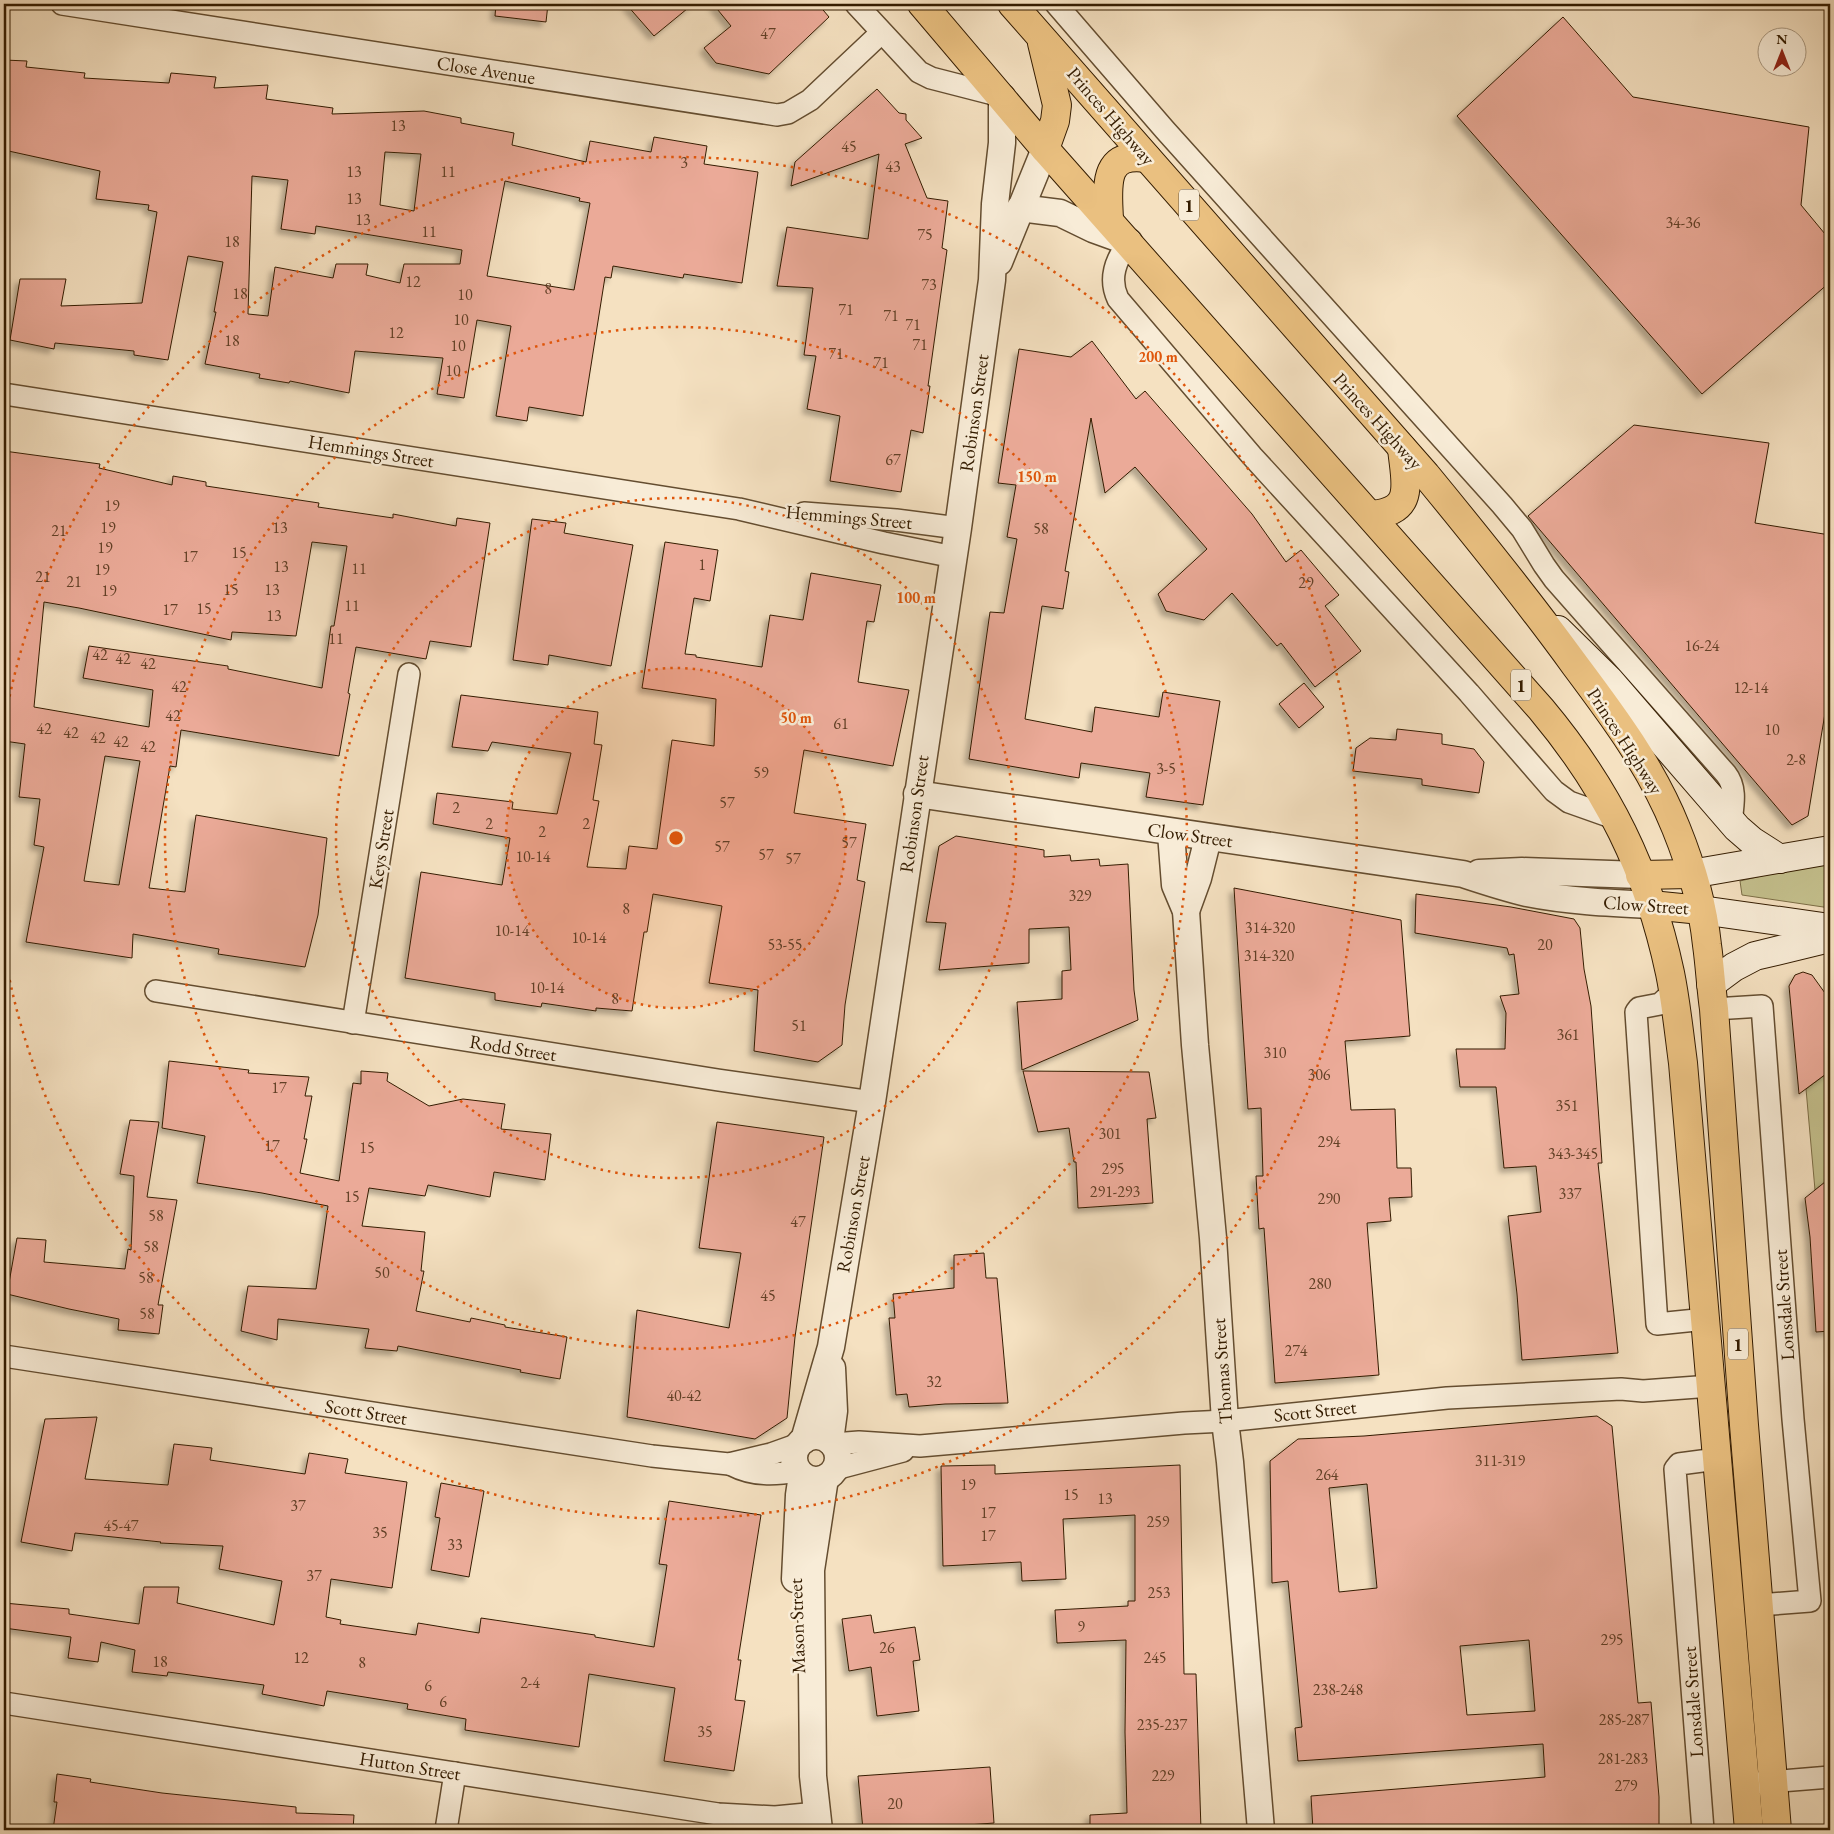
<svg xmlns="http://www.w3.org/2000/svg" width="1834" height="1834" font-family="'EB Garamond',serif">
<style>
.green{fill:#c4c08d;stroke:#7c6e46}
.building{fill:#ebaa98;stroke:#341c00;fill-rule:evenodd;filter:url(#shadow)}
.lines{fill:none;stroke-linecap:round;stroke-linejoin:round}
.minor-casing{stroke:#644d30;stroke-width:24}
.tertiary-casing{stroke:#644d30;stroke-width:29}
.secondary-casing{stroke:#341c00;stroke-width:30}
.trunk-casing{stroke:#341c00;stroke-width:30}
.minor{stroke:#f8ecd7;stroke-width:21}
.tertiary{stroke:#f8ecd7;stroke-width:26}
.secondary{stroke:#f8ecd7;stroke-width:28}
.trunk{stroke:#eac080;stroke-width:28}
.ring{fill:none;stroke:#df560b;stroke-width:2.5;stroke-dasharray:2.5 5}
.labels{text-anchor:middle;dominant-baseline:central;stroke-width:5;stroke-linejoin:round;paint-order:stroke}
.number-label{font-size:16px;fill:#624026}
.shield{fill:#f8ecd7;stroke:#6f5a40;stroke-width:1}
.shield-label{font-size:18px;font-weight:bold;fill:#341c00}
.street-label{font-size:19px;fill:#341c00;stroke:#f8ecd7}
.centre{fill:#df560b;stroke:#f8ecd7;stroke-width:2.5}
.ring-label{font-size:15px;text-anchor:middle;font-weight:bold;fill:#df560b;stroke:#f8ecd7;stroke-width:5;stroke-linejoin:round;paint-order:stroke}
</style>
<defs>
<filter id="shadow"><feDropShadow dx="-4.5" dy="4.5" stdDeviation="2.5" flood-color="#0004"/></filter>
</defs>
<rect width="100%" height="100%" fill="#f5e1c1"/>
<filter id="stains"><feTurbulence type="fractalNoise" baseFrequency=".004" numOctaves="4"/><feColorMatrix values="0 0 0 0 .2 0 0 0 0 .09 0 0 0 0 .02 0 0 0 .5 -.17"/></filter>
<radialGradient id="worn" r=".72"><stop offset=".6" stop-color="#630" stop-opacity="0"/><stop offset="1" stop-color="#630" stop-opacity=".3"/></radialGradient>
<!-- green -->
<g class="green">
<path d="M1830,860V908L1742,895L1740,881Z"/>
<path d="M1830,1071V1178L1815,1190L1806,1089Z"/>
</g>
<!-- building -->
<g class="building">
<path d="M496,4H548L546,22L495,16Z"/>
<path d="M626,4H693L654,36Z"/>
<path d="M713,4H818L829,17L769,74L716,63L704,48L731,26Z"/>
<path d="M1563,17L1633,97L1809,127L1801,205L1830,240V282L1702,394L1457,116Z"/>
<path d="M4,60L27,61L26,67L85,73L84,78L169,83L171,73L216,77L214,88L268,85L266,99L333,108L332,114L424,111L461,118V123L514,133L512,145L586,162L590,141L651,152L654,137L707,146L704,164L758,172L742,283L684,274L683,278L613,266L611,278L605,277L583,416L529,407L527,421L496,416L511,326L477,320L464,398L437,394L443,358L355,351L349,393L290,381L289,383L259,378L260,374L205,364L216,312H214L223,262L188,256L168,360L134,355V351L55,343L54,349L10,340L20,279H66L61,306L142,303L157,212L148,210L149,205L96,199L100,171L4,150ZM385,152L421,154L414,211L380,205ZM252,176L288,180L281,229L315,234L316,226L462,250L460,264H404L400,283L366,275L368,264H336L333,278L275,267L268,316L248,314ZM505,181L580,198L579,201L590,203L574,290L487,276Z"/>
<path d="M877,89L899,113L906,114V120L922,138L905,144L927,198L948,201L942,248L947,250L928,386H930L923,433L911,430L901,492L830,481L840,416L807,409L816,356L804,355L813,288L777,286L787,227L868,239L879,154L791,186L795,162Z"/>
<path d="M1092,341L1136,399L1145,391L1179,430L1252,514L1286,562L1301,550L1339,595L1325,606L1361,651L1315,687L1281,643L1277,646L1232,593L1204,620L1166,611L1158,594L1207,549L1135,467L1105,493L1091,418L1065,571L1069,572L1063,609L1042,606L1025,719L1092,732L1095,707L1159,717L1163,692L1220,701L1203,805L1146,797L1150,773L1081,763L1079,778L969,759L990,612L1004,613L1017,539L1007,537L1016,485L998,483L1019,349L1071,357Z"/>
<path d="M1634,425L1769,443L1755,523L1830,535V683L1808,816L1792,825L1528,516Z"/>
<path d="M4,451L100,464L99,468L172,485L173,476L206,482V486L319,503L318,507L393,518V514L456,526L457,518L490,523L471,647L430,641L426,659L356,647L348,693L350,694L339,756L181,730L176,767L170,766L149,888L185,892L196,815L327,838L318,915L305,967L218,954L219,949L133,934L132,958L26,942L44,847L34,845L40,799L19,797L25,744L4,741ZM312,542L347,546L334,626H331L322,688L228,669V666L89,646L83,678L153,690L149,727L34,707L44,602L79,608L231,640L232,632L296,636ZM105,756L140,761L119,885L84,881Z"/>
<path d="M532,519L566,523L564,533L633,545L611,666L549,655L548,665L513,660Z"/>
<path d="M665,542L718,550L710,601L694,598L685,654L696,655V657L762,667L770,615L803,620L811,573L881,585L874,622L867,621L858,682L909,690L893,766L804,750L794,813L866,824L857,880L865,882L845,1005L842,1045L818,1062L754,1051L758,990L709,983L722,906L653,894L647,932H644L632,1011L596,1008V1011L542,1003L541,1007L495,1000V993L405,978L421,872L502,885L510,838L433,824L437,793L513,802L512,809L557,814L571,753L492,742L488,751L452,747L461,695L598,712L594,744L602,745L593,800L599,801L587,867L626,869L629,846L657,849L672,740L714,746L716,699L642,688Z"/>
<path d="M1304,683L1324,707L1299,728L1279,704Z"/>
<path d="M1397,729L1442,734V744L1474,749L1484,762L1479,793L1422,785V779L1353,771L1356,748L1370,738L1396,740Z"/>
<path d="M956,836L1044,850V857L1070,855L1071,861L1099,859L1100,866L1128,864L1134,990L1138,1020L1022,1070L1017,1002L1062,999V971L1071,970L1069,927L1029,929V963L939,970L946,923L926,922L939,846Z"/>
<path d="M1234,888L1401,920L1410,1036L1345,1041L1351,1110L1395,1109L1397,1168H1411L1412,1197L1389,1198L1391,1221L1367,1223L1379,1375L1275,1383L1264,1228L1259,1229L1256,1176H1263L1261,1108L1248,1109Z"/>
<path d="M1416,894L1511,907L1574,919L1580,928L1584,969L1591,1006L1602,1163H1598L1618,1353L1522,1360L1517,1294L1508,1216L1541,1212L1536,1166L1504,1168L1496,1087H1460L1456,1049H1505L1506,1013L1500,996L1519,994L1514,954L1509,955L1507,948L1415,933Z"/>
<path d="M1803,972L1812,975L1830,1000V1071L1799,1094L1789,986L1795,975Z"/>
<path d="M169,1061L249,1070L248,1073L309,1077L305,1096H312L304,1139H307L300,1173L339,1181L353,1083L361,1084V1071L388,1073L387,1081L429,1106L463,1099L505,1104L501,1129L551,1134L545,1180L494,1172L490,1197L428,1185L425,1196L369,1188L362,1226L425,1232L421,1271H424L416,1311L470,1322L471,1318L505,1325V1327L567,1337L560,1379L520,1372L521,1370L398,1346L397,1351L365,1348L369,1329L278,1319L277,1340L241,1331L248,1286L316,1289L328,1206L262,1193L197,1183L205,1136L162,1128Z"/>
<path d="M1023,1071L1149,1072L1156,1118L1147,1119L1153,1203L1078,1208L1076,1162H1074L1069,1128L1038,1132Z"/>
<path d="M130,1120L159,1122L147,1197L177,1200L158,1305H163L159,1334L118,1330L119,1319L69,1309L7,1294L17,1238L46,1240L44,1262L125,1269L128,1249L131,1250L134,1176L120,1174Z"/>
<path d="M717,1122L824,1137L795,1337L787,1418L755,1439L627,1417L637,1310L729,1328L741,1253L699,1248Z"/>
<path d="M1830,1178V1331L1816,1332L1810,1237L1805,1198Z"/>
<path d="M984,1253L986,1278H997L1008,1403L945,1404L909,1407L907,1394L896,1395L889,1318H895L893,1294L954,1288V1255Z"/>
<path d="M1597,1416L1612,1426L1638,1703L1651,1702L1659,1797V1830H1501V1827L1466,1830H1313L1311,1796L1545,1777L1543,1744L1298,1761L1295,1728L1302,1727L1288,1581L1272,1583L1270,1461L1298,1439L1364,1436ZM1367,1484L1377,1588L1339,1592L1329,1488ZM1529,1640L1535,1711L1467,1715L1460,1646Z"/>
<path d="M97,1417L85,1479L168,1485L174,1444L212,1448L210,1460L305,1474L309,1453L348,1459L345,1473L407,1482L392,1588L331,1579L326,1617L341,1620L340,1624L416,1635L418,1623L479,1633L481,1618L595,1635V1637L654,1647L667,1565L659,1564L669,1501L761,1515L738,1660H741L735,1700L745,1701L734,1771L664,1761L675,1688L589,1674L579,1747L465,1730L466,1719L407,1709L408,1704L327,1691L324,1706L262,1694L264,1685L168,1672L167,1676L132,1672L135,1650L101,1642L98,1662L68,1658L71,1637L4,1628V1603L69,1609V1614L139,1624L144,1587H179L177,1603L274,1625L282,1581L219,1569L223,1546L160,1543L161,1542L75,1533L72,1551L21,1542L45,1419Z"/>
<path d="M995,1465V1474L1180,1465L1184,1674H1196L1201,1830H1090V1815L1127,1813L1125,1732L1126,1640L1057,1643L1055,1610L1128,1606V1601H1135V1515L1063,1519L1066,1579L1022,1581L1021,1562L943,1566L941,1466Z"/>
<path d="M441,1483L484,1491L469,1577L431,1570L440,1518L435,1517Z"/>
<path d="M871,1615L874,1633L915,1627L920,1660L913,1661L919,1711L877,1716L871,1667L849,1671L842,1619Z"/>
<path d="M990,1767L994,1823L928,1828V1830H863L858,1776Z"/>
<path d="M57,1774L91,1779L90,1782L162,1793L296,1807V1813L354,1815L353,1830H258L219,1826V1830H53L57,1802H54Z"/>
</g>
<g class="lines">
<defs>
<g id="minor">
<path d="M62,4L777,115L788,113L810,100L881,33"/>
<path d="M856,4L919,72L931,78L1001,96"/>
<path d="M1056,4L1165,130L1502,505L1522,529L1544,565L1554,579L1726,774C1737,788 1733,805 1731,822"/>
<path d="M1129,242C1116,259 1108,278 1118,299L1252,456L1469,693L1554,791L1569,802L1617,819"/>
<path d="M4,394L739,509L884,543L954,557"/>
<path d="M804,513L896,520L958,528"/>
<path d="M156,991L718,1080L872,1102"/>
<path d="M1673,992L1660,1004L1639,1008L1636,1012L1657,1324L1706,1319"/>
<path d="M1714,1009L1762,1006L1793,1419L1810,1601L1759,1605"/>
<path d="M353,1023L409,674"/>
<path d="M4,1356L652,1456L729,1464L771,1454L799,1444"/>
<path d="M833,1444L859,1442L920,1446L1184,1423L1225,1421L1447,1398L1621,1389L1643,1391L1711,1386"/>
<path d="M732,1465C753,1476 775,1475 798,1471"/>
<path d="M835,1469L903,1451"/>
<path d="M4,1703L718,1814L775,1817L817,1813"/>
<path d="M1758,1783L1830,1777"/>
<path d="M446,1830L455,1773"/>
<path d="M1703,1830L1675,1469L1679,1464L1717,1459"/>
</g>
<g id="tertiary">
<path d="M1020,208L1060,213L1093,229L1129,242"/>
<path d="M999,262L1045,149"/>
<path d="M917,794L1463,874C1484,881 1505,888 1527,893C1567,901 1609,903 1651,905"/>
<path d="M1171,833L1175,885L1186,911L1195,1045L1213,1238L1225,1421L1230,1462L1261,1830"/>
<path d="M1479,873L1522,871L1640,875"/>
<path d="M1186,911L1198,878L1208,838"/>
<circle cx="816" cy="1458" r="22"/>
<path d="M804,1440L831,1347L872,1102L958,528L992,280L995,204L1002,143V97"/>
<path d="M830,1441L834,1411L832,1368"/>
<path d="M795,1579L799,1495L802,1475"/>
<path d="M819,1830L813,1776L811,1570L825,1478"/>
</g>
<g id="secondary">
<path d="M1558,630L1609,680L1737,828L1752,841L1780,859"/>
<path d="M1691,874L1830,850"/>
<path d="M1701,910L1830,928"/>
<path d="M1711,984L1734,967L1755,956L1830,938"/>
</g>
<g id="trunk">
<path d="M922,4L1045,149L1541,709C1608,789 1648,870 1670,973C1676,1002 1679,1033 1683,1063L1749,1830"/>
<path d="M1012,4L1426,475C1477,537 1528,600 1575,665C1614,717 1652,768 1676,828C1691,865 1703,906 1707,945C1710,966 1711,988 1714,1009L1744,1425L1777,1830"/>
<path d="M1042,43L1057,105L1055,121L1045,149"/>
<path d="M1109,220C1108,189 1101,151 1147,158"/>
<path d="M1370,515C1417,512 1405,482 1402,448"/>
<path d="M1640,875L1691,874"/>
<path d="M1651,905L1701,910"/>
</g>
</defs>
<!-- minor casing -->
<use href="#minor" class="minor-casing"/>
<!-- tertiary casing -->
<use href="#tertiary" class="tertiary-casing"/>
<!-- secondary casing -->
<use href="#secondary" class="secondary-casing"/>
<!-- trunk casing -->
<use href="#trunk" class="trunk-casing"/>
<!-- minor -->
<use href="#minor" class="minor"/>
<!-- tertiary -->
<use href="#tertiary" class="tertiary"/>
<!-- secondary -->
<use href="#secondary" class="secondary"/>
<!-- trunk -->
<use href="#trunk" class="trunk"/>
</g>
<!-- distance rings -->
<circle cx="676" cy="838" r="170" fill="#df560b" fill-opacity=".12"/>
<g class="ring">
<circle cx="676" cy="838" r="170"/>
<circle cx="676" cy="838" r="340"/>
<circle cx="676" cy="838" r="511"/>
<path d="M4 726A681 681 0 1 1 4 950"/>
</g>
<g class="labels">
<!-- number labels -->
<g class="number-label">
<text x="768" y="33">47</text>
<text x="398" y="125">13</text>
<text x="849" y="146">45</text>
<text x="684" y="162">3</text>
<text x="893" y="166">43</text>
<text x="354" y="171">13</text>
<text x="448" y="171">11</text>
<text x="354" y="198">13</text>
<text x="363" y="219">13</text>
<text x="1683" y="222">34-36</text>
<text x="429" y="231">11</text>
<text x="925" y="234">75</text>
<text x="232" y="241">18</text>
<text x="413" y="281">12</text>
<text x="929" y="284">73</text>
<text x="548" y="288">8</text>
<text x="240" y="293">18</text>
<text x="465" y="294">10</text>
<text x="846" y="309">71</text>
<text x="891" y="315">71</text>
<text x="461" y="319">10</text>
<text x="913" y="324">71</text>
<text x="396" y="332">12</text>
<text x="232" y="340">18</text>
<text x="920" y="344">71</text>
<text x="458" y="345">10</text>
<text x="836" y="353">71</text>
<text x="881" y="362">71</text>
<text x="453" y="370">10</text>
<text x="893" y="459">67</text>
<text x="112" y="505">19</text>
<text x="108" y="527">19</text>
<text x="280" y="527">13</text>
<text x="1041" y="528">58</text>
<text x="59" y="530">21</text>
<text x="105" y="547">19</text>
<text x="239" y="552">15</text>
<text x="190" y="556">17</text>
<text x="702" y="564">1</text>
<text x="281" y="566">13</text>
<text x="359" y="568">11</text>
<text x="102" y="569">19</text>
<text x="43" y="576">21</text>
<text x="74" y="581">21</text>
<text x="1306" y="582">29</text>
<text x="231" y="589">15</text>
<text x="272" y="589">13</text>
<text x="109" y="590">19</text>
<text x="352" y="605">11</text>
<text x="204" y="608">15</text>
<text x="170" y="609">17</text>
<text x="274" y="615">13</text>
<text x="336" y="638">11</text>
<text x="1702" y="645">16-24</text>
<text x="100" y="654">42</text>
<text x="123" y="658">42</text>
<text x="148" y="663">42</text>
<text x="179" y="686">42</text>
<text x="1751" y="687">12-14</text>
<text x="173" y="715">42</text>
<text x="841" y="723">61</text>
<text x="44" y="728">42</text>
<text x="1772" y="729">10</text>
<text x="71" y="732">42</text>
<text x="98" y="737">42</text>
<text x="121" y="741">42</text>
<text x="148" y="746">42</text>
<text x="1796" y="759">2-8</text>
<text x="1166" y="768">3-5</text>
<text x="761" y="772">59</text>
<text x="727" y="802">57</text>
<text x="456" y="807">2</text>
<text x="489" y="823">2</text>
<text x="586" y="823">2</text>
<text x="542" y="831">2</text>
<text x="849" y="842">57</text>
<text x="722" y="846">57</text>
<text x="766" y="854">57</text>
<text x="533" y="856">10-14</text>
<text x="793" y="858">57</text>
<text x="1080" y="895">329</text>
<text x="626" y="908">8</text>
<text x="1270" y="927">314-320</text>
<text x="512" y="930">10-14</text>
<text x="589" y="937">10-14</text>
<text x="785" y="944">53-55</text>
<text x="1545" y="944">20</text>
<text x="1269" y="955">314-320</text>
<text x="547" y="987">10-14</text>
<text x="615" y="998">8</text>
<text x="799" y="1025">51</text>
<text x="1568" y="1034">361</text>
<text x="1275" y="1052">310</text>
<text x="1319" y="1074">306</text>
<text x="279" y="1087">17</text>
<text x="1567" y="1105">351</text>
<text x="1110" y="1133">301</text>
<text x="1329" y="1141">294</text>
<text x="272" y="1145">17</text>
<text x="367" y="1147">15</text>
<text x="1573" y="1153">343-345</text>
<text x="1113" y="1168">295</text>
<text x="1115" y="1191">291-293</text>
<text x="1570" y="1193">337</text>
<text x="352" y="1196">15</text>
<text x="1329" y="1198">290</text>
<text x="156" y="1215">58</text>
<text x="798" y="1221">47</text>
<text x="151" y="1246">58</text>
<text x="382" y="1272">50</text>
<text x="146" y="1277">58</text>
<text x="1320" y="1283">280</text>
<text x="768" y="1295">45</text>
<text x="147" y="1313">58</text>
<text x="1296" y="1350">274</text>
<text x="934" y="1381">32</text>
<text x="684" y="1395">40-42</text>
<text x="1500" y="1460">311-319</text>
<text x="1327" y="1474">264</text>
<text x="968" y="1484">19</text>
<text x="1071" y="1494">15</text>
<text x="1105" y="1498">13</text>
<text x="298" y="1505">37</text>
<text x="988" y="1512">17</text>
<text x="1158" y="1521">259</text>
<text x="121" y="1525">45-47</text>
<text x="380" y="1532">35</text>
<text x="988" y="1535">17</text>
<text x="455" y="1544">33</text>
<text x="314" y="1575">37</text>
<text x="1159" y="1592">253</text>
<text x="1081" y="1626">9</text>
<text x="1612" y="1639">295</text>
<text x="887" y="1647">26</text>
<text x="301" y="1657">12</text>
<text x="1155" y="1657">245</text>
<text x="160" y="1661">18</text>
<text x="362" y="1662">8</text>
<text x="530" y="1682">2-4</text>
<text x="428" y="1685">6</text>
<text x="1338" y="1689">238-248</text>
<text x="443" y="1701">6</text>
<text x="1624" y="1719">285-287</text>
<text x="1162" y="1724">235-237</text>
<text x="705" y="1731">35</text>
<text x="1623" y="1758">281-283</text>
<text x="1163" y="1775">229</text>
<text x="1626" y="1785">279</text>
<text x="895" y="1803">20</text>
</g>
<!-- shield labels -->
<g class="shield">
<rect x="1179" y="189.5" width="20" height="31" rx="4"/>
<rect x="1511" y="669.5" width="20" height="31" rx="4"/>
<rect x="1728" y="1328.5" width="20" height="31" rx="4"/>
</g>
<g class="shield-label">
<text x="1189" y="205">1</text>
<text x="1521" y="685">1</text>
<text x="1738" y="1344">1</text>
</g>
<!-- street labels -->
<g class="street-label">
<text transform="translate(486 70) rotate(9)">Close Avenue</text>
<text transform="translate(1111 116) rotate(49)">Princes Highway</text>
<text transform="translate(974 413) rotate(-82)">Robinson Street</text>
<text transform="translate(1378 421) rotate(48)">Princes Highway</text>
<text transform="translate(371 451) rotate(9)">Hemmings Street</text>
<text transform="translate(849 517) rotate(5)">Hemmings Street</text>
<text transform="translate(1625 741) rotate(57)">Princes Highway</text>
<text transform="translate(914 814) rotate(-82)">Robinson Street</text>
<text transform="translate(1190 835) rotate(8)">Clow Street</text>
<text transform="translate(381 849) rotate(-81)">Keys Street</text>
<text transform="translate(1646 905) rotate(4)">Clow Street</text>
<text transform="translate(513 1048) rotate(9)">Rodd Street</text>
<text transform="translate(853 1214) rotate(-80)">Robinson Street</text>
<text transform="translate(1784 1305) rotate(-94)">Lonsdale Street</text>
<text transform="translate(1222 1371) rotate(-94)">Thomas Street</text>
<text transform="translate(1315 1411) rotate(-6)">Scott Street</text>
<text transform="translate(366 1412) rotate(9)">Scott Street</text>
<text transform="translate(797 1626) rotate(-92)">Mason Street</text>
<text transform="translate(1693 1702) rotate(-94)">Lonsdale Street</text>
<text transform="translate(410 1766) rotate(9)">Hutton Street</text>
</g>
</g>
<circle cx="676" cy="838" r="8" class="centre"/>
<g class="ring-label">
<text x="1158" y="362">200 m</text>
<text x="1037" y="482">150 m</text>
<text x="916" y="603">100 m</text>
<text x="796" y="723">50 m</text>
</g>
<!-- margin -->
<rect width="1834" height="1834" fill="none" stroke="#f5e1c1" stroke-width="20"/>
<rect x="5" y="5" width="1824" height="1824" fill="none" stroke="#341c00" stroke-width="2.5"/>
<rect x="10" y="10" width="1814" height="1814" fill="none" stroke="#341c00"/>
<!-- north arrow -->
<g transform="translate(1782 52)"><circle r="24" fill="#f8ecd7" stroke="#aa9981"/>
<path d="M0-4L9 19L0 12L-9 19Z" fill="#8f2418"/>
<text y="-8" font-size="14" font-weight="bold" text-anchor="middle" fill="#341c00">N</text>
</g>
<rect width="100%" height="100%" filter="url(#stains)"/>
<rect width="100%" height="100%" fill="url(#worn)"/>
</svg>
